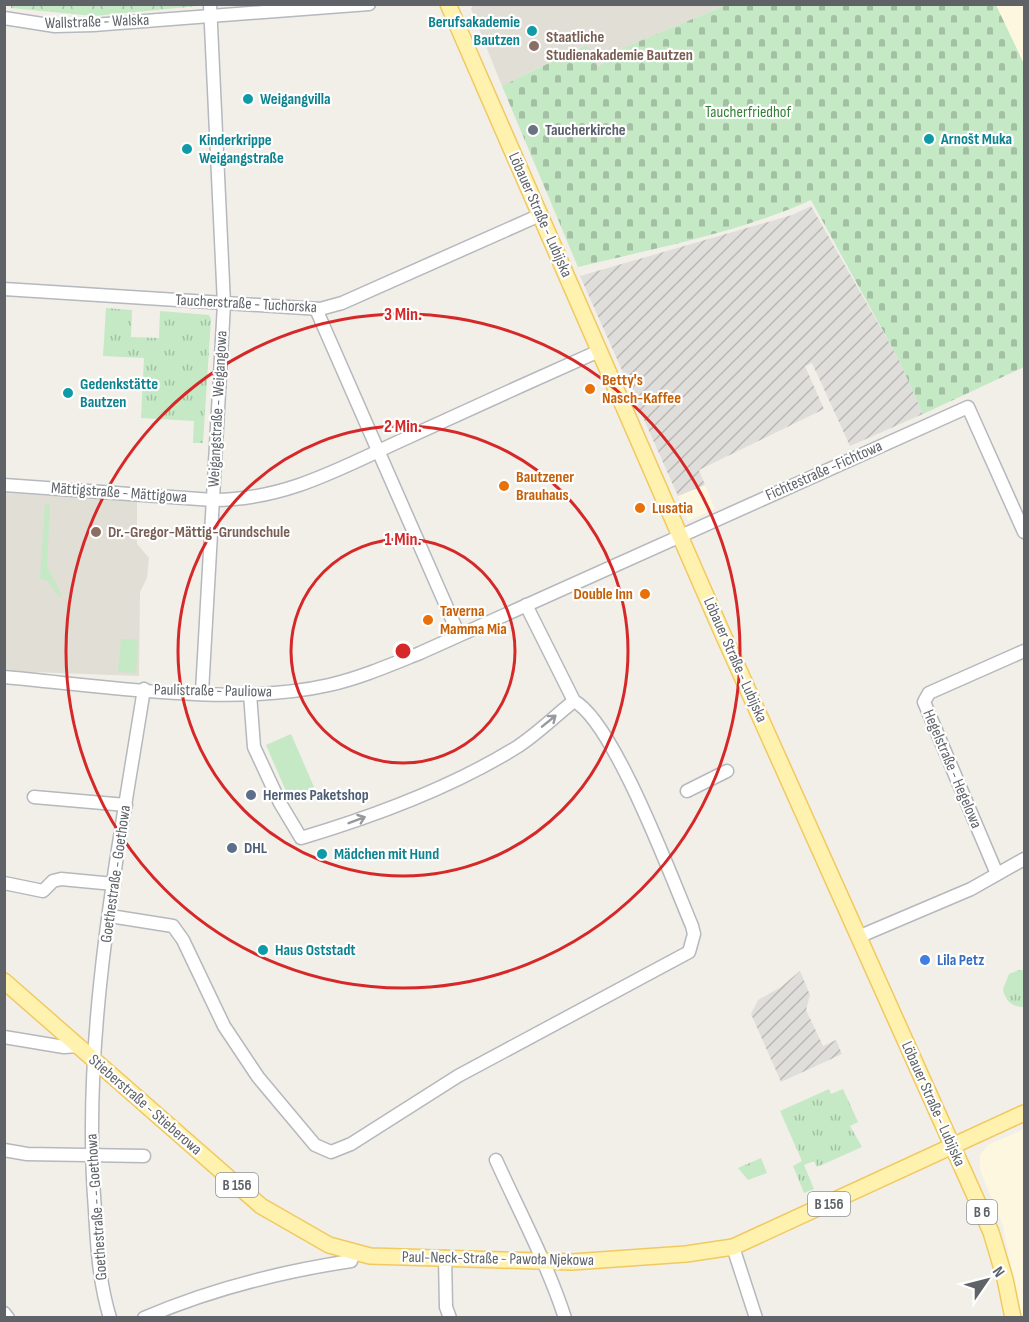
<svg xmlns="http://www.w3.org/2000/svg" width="1029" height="1322" font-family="'Sofia Sans Condensed',sans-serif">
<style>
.commercial{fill:#fef7e0}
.industrial{fill:url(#industrial-furrows)}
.education{fill:#e1ded6}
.grass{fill:url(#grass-tufts)}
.forest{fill:url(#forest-crowns)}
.cemetery{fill:url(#cemetery-stones)}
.garden{fill:#c5e8c5}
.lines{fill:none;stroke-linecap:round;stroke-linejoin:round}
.minor-casing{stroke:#b5b8bc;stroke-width:15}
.major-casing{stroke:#f2c960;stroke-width:18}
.minor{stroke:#fff;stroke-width:12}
.major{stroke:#fff2af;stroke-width:15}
.oneway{stroke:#979a9d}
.ring{fill:none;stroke:#d62828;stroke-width:3}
.culture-dot{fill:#0f9aa8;stroke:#fff;stroke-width:2}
.education-dot{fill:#8d6e63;stroke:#fff;stroke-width:2}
.worship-dot{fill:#6b7280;stroke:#fff;stroke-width:2}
.food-dot{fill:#e8710a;stroke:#fff;stroke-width:2}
.service-dot{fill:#5c6f8a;stroke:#fff;stroke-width:2}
.shop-dot{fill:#3f7fe0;stroke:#fff;stroke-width:2}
.labels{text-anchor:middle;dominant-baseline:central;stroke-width:4.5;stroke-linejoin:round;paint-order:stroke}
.shield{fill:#fff;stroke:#8f9295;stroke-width:1.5}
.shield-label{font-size:15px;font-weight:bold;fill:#5f6368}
.street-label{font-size:16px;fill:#5f6368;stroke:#fff}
.culture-label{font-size:16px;font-weight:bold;fill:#0d838f;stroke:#fff;text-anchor:start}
.education-label{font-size:16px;font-weight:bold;fill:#785e54;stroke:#fff;text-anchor:start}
.park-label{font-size:16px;fill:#348238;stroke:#fff}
.worship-label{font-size:16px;font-weight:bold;fill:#5b616d;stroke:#fff;text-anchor:start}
.food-label{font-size:16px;font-weight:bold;fill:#c56008;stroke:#fff;text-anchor:start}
.service-label{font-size:16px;font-weight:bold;fill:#4e5e75;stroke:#fff;text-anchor:start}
.shop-label{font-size:16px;font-weight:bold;fill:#366cbe;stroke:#fff;text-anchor:start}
.centre{fill:#d62828;stroke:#fff;stroke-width:3}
.ring-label{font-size:18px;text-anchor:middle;font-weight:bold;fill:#d62828;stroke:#fff;stroke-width:4.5;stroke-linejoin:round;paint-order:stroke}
</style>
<defs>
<pattern id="industrial-furrows" width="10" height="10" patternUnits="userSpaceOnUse" patternTransform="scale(1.5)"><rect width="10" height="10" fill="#e0deda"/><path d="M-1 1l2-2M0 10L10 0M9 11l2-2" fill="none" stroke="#b9b8b5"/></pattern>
<pattern id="grass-tufts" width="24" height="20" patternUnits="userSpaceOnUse" patternTransform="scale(1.5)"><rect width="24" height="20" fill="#c5e8c5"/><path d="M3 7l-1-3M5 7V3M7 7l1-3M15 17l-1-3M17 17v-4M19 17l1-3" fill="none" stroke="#a3c0a4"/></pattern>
<pattern id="forest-crowns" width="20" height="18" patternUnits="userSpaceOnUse" patternTransform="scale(1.5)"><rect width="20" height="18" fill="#c5e8c5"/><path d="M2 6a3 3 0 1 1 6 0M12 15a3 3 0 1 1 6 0" fill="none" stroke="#a3c0a4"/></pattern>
<pattern id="cemetery-stones" width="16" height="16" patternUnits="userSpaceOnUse" patternTransform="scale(1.5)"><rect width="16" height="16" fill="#c5e8c5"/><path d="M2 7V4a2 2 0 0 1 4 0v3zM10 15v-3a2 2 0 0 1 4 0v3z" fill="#a3c0a4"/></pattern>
</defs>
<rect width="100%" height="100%" fill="#f1efe8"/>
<!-- commercial -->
<g class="commercial">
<path d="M996,5H1024V64L1006,28Z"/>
<path d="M705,485L715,509L688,521L678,496Z"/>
<path d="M1024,1129V1317L1021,1318L1003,1226L980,1170V1155L988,1145Z"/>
</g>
<!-- industrial -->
<g class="industrial">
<path d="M811,206L898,358L923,414L850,446L812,363L805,366L824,409L699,470L705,485L678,496L580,276L792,215Z"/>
<path d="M800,971L810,995L806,1010L823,1046L836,1040L842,1054L781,1082L751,1014L758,1000L781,987Z"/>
</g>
<!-- education -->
<g class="education">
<path d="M473,4H726V5L623,48L598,67L585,45L502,86L471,9Z"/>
<path d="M5,493L137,501V544L149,558L147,578L140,592L139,676L5,671Z"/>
</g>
<!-- grass -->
<g class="grass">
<path d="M106,308L132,310L131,337L159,338L160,311L209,315L211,319L203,443H193L194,421L141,418L144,358L103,356Z"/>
<path d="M1019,970H1024V1007C1012,1007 1005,1001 1003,989L1009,974Z"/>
<path d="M829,1089L831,1094L843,1089L858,1122L850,1126L862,1147L817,1167L814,1161L804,1165L814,1189L804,1193L793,1166L802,1161L780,1111Z"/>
<path d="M761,1158L767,1173L748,1180L738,1168Z"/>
</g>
<!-- forest -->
<path class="forest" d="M11,5L198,4V6L94,16L11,8Z"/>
<!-- cemetery -->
<path class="cemetery" d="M726,5H996L1024,64V367L923,414L898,358L811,200C738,233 656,248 578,267L502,86L586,45L598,67L623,48Z"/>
<!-- garden -->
<g class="garden">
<path d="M45,504H50L47,567L62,595L59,597L47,580L40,579Z"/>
<path d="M121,639L138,640L136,673L118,672Z"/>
<path d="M291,734L314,787L289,798L266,745Z"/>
</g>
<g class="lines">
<defs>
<g id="minor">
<path d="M4,18L55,26L93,25L369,4"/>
<path d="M4,289L320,309L342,303L540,215"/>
<path d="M316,309L459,635"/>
<path d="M4,485L213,500C288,500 344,466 411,436C474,407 536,379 599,351"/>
<path d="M4,677C104,686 232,707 329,685C360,678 390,665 420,653L968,407L1024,532"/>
<path d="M202,692L224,304L210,4"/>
<path d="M250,694L254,747L280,803L301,838C375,816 451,788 517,747C537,734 555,716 574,701"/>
<path d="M687,791L727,771"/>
<path d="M34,797L126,805"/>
<path d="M997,874L924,702L929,693L1024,651"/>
<path d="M4,883L43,891L53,881L61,879L114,884"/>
<path d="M110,916L173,926L183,940L224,1026L258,1077L315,1145L331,1152L351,1144L458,1076L689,952L694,934L692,926C672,879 614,722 574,701L526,605"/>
<path d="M858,937L971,889L1024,859"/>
<path d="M4,1037L64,1047L78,1046"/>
<path d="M4,1150L27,1154L144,1156"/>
<path d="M496,1160C520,1213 547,1263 565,1318"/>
<path d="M733,1247L756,1318"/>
<path d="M445,1257L446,1307L450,1318"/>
<path d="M4,1313L8,1318"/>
<path d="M110,1318C99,1282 97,1246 95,1210C81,1038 117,859 144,689"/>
<path d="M144,1318C211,1289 279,1272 351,1261L354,1253"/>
</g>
<g id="major">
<path d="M448,4L721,630L991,1232L1005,1279L1013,1318"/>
<path d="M4,981L261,1206L329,1245L370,1256L572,1262L686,1254L733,1247L1024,1113"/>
</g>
</defs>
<!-- minor casing -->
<use href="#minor" class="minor-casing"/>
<!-- major casing -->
<use href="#major" class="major-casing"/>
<!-- minor -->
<use href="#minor" class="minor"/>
<!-- major -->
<use href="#major" class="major"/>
</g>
<!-- one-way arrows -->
<defs><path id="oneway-shaft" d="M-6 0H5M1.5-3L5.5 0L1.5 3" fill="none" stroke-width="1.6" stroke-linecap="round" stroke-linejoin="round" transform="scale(1.5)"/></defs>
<g class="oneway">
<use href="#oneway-shaft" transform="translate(549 721) rotate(-39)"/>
<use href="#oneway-shaft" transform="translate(357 820) rotate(-21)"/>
</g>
<!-- distance rings -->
<g class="ring">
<circle cx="403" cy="651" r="112"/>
<circle cx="403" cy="651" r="225"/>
<circle cx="403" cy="651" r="337"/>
</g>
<!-- markers -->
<g class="culture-dot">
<circle cx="532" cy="31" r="6"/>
<circle cx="248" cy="99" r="6"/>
<circle cx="929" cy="139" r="6"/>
<circle cx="187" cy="149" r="6"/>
<circle cx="68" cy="393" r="6"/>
<circle cx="322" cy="854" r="6"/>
<circle cx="263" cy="950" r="6"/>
</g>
<g class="education-dot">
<circle cx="534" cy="46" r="6"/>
<circle cx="96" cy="532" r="6"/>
</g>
<circle class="worship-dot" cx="533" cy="130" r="6"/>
<g class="food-dot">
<circle cx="590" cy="389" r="6"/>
<circle cx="504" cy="486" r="6"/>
<circle cx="640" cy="508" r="6"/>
<circle cx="645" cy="594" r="6"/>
<circle cx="428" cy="620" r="6"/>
</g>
<g class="service-dot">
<circle cx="251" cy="795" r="6"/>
<circle cx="232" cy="848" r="6"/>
</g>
<circle class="shop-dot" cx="925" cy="960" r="6"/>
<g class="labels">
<!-- shield labels -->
<g class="shield">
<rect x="216" y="1173" width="42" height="24" rx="4.5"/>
<rect x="808" y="1192" width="42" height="24" rx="4.5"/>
<rect x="967" y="1200" width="30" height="24" rx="4.5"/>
</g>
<g class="shield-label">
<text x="237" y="1185">B 156</text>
<text x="829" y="1204">B 156</text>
<text x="982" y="1212">B 6</text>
</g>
<!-- street labels -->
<g class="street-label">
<text transform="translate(97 22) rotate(-2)">Wallstraße - Walska</text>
<text transform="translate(540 215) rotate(66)">Löbauer Straße - Lubijska</text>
<text transform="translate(246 304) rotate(3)">Taucherstraße - Tuchorska</text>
<text transform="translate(218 409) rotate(-87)">Weigangstraße - Weigangowa</text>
<text transform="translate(824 471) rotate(-24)">Fichtestraße -Fichtowa</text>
<text transform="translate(119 493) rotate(4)">Mättigstraße - Mättigowa</text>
<text transform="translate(735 660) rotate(66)">Löbauer Straße - Lubijska</text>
<text transform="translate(213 691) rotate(1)">Paulistraße - Pauliowa</text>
<text transform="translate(952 769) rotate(67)">Hegelstraße - Hegelowa</text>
<text transform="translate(116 874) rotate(-82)">Goethestraße - Goethowa</text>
<text transform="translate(933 1104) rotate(66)">Löbauer Straße - Lubijska</text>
<text transform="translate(145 1105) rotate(41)">Stieberstraße - Stieberowa</text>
<text transform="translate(97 1207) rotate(-94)">Goethestraße - - Goethowa</text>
<text transform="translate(498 1259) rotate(1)">Paul-Neck-Straße - Pawoła Njekowa</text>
</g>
<!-- culture labels -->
<g class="culture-label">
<text x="520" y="22" text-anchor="end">Berufsakademie<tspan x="520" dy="18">Bautzen</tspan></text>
<text x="260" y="99">Weigangvilla</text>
<text x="941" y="139">Arnošt Muka</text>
<text x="199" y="140">Kinderkrippe<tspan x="199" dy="18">Weigangstraße</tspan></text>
<text x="80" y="384">Gedenkstätte<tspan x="80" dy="18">Bautzen</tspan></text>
<text x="334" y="854">Mädchen mit Hund</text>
<text x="275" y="950">Haus Oststadt</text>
</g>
<!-- education labels -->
<g class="education-label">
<text x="546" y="37">Staatliche<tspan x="546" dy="18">Studienakademie Bautzen</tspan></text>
<text x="108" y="532">Dr.-Gregor-Mättig-Grundschule</text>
</g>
<!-- park labels -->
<g class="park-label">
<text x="748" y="112">Taucherfriedhof</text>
</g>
<!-- worship labels -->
<g class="worship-label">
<text x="545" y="130">Taucherkirche</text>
</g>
<!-- food labels -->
<g class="food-label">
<text x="602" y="380">Betty's<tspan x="602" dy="18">Nasch-Kaffee</tspan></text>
<text x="516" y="477">Bautzener<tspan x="516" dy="18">Brauhaus</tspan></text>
<text x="652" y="508">Lusatia</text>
<text x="633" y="594" text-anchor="end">Double Inn</text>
<text x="440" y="611">Taverna<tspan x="440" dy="18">Mamma Mia</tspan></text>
</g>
<!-- service labels -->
<g class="service-label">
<text x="263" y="795">Hermes Paketshop</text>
<text x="244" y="848">DHL</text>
</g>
<!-- shop labels -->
<g class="shop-label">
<text x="937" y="960">Lila Petz</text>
</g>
</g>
<circle cx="403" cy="651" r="9" class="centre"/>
<g class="ring-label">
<text x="403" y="320">3 Min.</text>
<text x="403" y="432">2 Min.</text>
<text x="403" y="545">1 Min.</text>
</g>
<!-- border -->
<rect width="1029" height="1322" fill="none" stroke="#5f6368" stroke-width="12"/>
<!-- north arrow -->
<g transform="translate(987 1280) rotate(55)" stroke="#ffffff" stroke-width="4.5" paint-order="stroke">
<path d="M0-4.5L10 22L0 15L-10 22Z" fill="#5f6368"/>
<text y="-9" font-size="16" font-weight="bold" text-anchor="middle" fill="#5f6368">N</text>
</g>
</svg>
